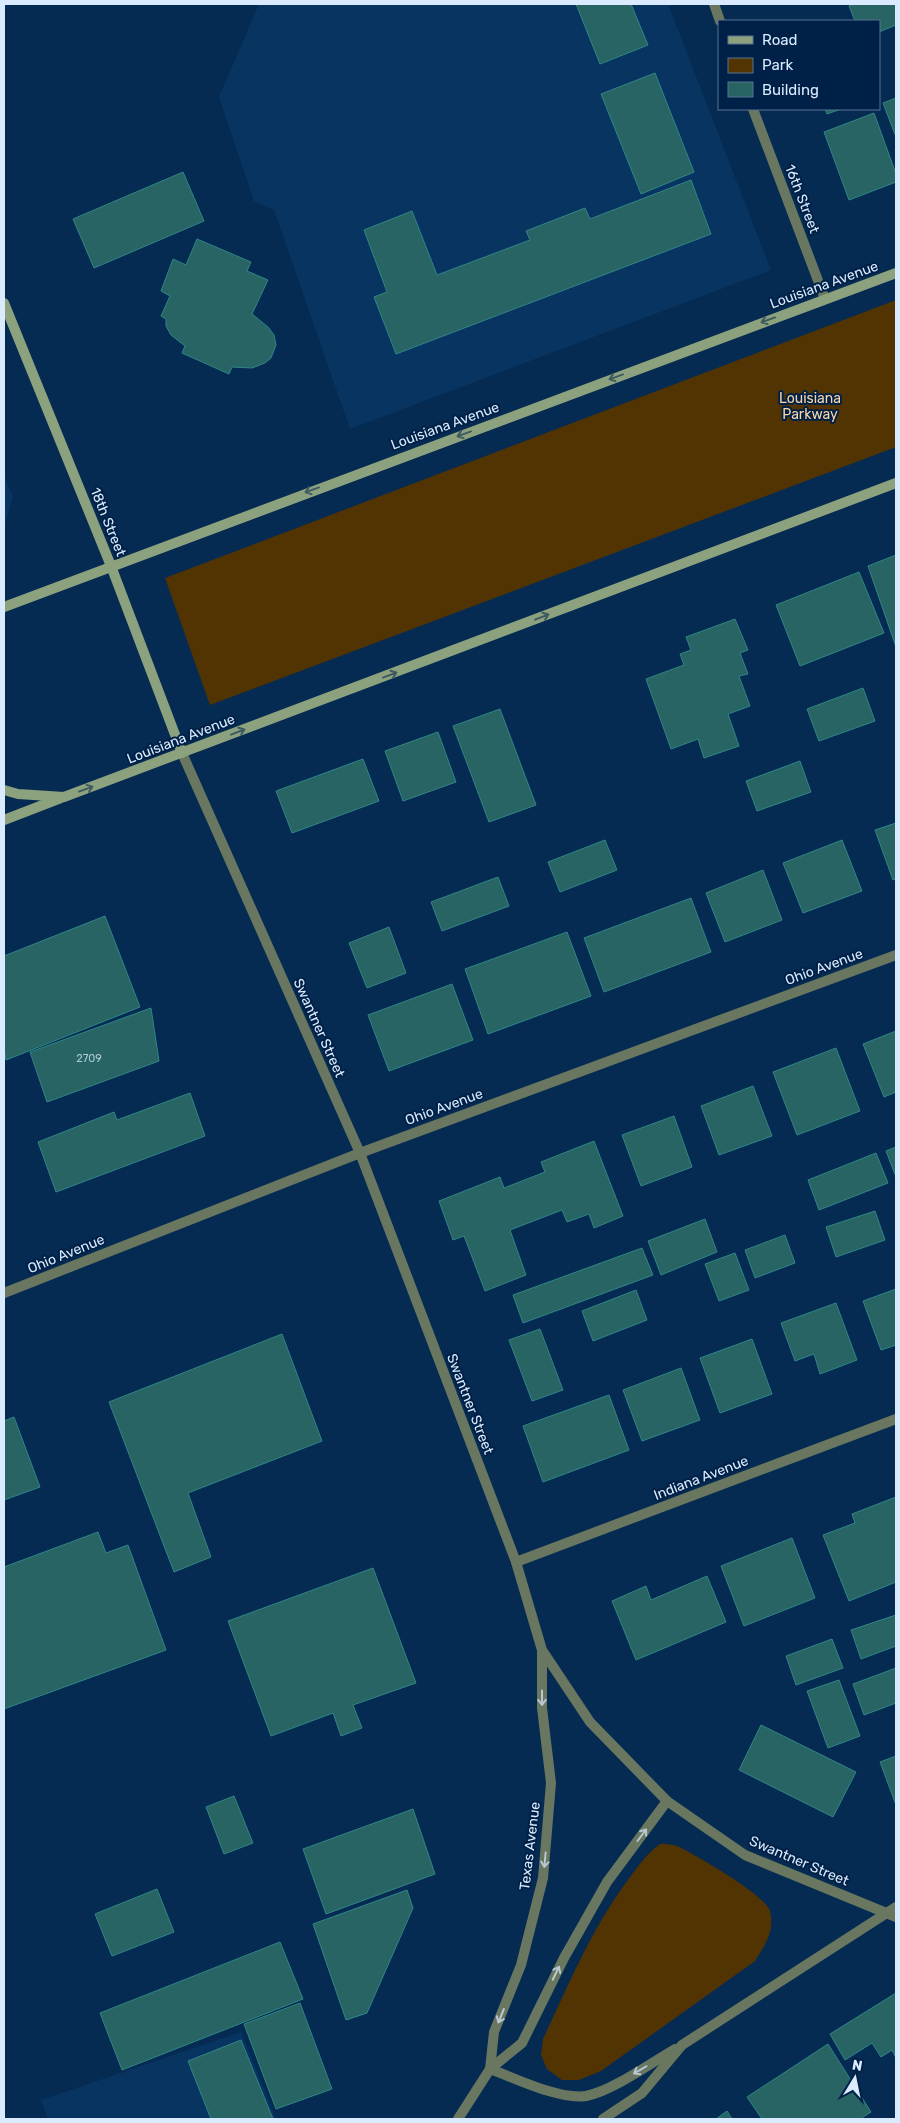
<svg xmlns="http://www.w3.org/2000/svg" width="900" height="2123" font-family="Rubik,sans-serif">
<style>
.built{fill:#083461}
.green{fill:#523403}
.building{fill:#276463;stroke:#2f8786}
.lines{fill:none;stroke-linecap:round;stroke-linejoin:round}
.street{stroke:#697761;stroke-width:10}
.secondary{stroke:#8ca27e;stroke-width:10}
.oneway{stroke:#3f5b60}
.oneway2{stroke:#b8c8d0}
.labels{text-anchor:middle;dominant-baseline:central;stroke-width:4;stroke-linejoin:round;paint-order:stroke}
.number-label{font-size:11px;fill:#adc9d8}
.street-label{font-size:14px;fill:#daebff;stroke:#002147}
.park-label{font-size:14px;fill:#fad5a6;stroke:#002147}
</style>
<rect width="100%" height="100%" fill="#062b52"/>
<!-- built -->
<g class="built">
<path d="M259,4H668L771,270L350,429L274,210L254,201L219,97Z"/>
<path d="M4,475L13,497L4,527Z"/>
<path d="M241,2032L276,2119H48L41,2100Z"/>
</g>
<!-- green -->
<g class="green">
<path d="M896,300V447L210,705L165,578Z"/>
<path d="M660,1844C666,1844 673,1844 679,1847C696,1855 765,1895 770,1911C775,1931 765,1945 755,1961L601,2071L579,2080H562L547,2069L541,2055L543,2039C568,1986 590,1932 625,1884C636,1869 645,1855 660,1844Z"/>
</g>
<!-- building -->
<g class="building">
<path d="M576,4H631L648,45L600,64Z"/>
<path d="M854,4H896V25L879,32V21H855L849,6Z"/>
<path d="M655,73L694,172L641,194L601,94Z"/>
<path d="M896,98V137L883,103Z"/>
<path d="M825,109H841L827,114Z"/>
<path d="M874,113L896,174V182L849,200L824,132Z"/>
<path d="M183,172L204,221L94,268L73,219Z"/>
<path d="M691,180L711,234L396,354L374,297L387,292L364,230L412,211L437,275L530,240L526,231L585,208L590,219Z"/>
<path d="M197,239L251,262L247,271L268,280L252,314L268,327L274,335L276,345L271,358L265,363L252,368L232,367L229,374L182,353L185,346L171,335L166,326V319L161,316L170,296L161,291L173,259L186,265Z"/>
<path d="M896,555V647L868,566Z"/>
<path d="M859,572L884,633L800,666L776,605Z"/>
<path d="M735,619L748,650L740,653L748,674L739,676L750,706L728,714L739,746L704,758L698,739L671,749L646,679L684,665L680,654L691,650L686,637Z"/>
<path d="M863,688L875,721L819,741L807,709Z"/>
<path d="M500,709L536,805L489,822L453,726Z"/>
<path d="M438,732L456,782L403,801L385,751Z"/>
<path d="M363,759L379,801L292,833L276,791Z"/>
<path d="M800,761L811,792L757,811L746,781Z"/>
<path d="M896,823V879L893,880L875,830Z"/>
<path d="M605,840L617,870L560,892L548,862Z"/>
<path d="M842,840L862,891L803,913L783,863Z"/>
<path d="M763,870L782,920L725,942L706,893Z"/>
<path d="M498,877L509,906L442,931L431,902Z"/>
<path d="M691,898L711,952L604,992L584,938Z"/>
<path d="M105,916L140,1007L6,1060L4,1048V956Z"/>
<path d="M389,927L406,973L367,988L349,943Z"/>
<path d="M567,932L591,996L488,1034L465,969Z"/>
<path d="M452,984L473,1040L389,1071L368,1015Z"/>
<path d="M151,1008L159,1061L47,1102L30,1052Z"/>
<path d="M896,1031V1092L884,1097L863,1044Z"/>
<path d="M836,1048L860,1111L797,1135L773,1072Z"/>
<path d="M753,1086L772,1136L719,1155L701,1106Z"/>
<path d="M190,1093L205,1136L56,1192L38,1142L114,1112L117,1120Z"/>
<path d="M674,1116L692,1167L641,1186L622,1135Z"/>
<path d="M594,1141L623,1216L594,1228L589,1214L567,1222L562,1210L510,1230L526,1275L485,1291L464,1236L453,1240L439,1201L500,1177L504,1188L545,1172L541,1162Z"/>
<path d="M896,1147V1177L886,1151Z"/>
<path d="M876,1153L888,1183L819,1210L808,1180Z"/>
<path d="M875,1211L885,1240L836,1257L826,1227Z"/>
<path d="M705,1219L717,1252L661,1275L648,1241Z"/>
<path d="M785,1235L795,1263L755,1278L745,1250Z"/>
<path d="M642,1248L653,1275L523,1323L513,1295Z"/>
<path d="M735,1253L749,1290L719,1301L705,1264Z"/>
<path d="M896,1289V1345L881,1350L863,1301Z"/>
<path d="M636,1290L647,1320L593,1341L582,1311Z"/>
<path d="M836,1303L857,1360L820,1374L814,1354L795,1361L781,1323Z"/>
<path d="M540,1329L563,1390L532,1401L509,1340Z"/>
<path d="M282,1334L322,1441L188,1493L211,1557L174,1572L109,1402Z"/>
<path d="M752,1339L772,1394L720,1413L700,1358Z"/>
<path d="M681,1368L700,1420L642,1441L623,1390Z"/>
<path d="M609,1395L629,1450L543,1482L523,1426Z"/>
<path d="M14,1417L40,1487L4,1500V1421Z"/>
<path d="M896,1497V1582L849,1601L823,1535L855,1523L852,1514Z"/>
<path d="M98,1532L106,1553L128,1545L166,1650L4,1709V1567Z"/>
<path d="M792,1538L815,1598L744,1626L721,1566Z"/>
<path d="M373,1568L416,1683L353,1705L362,1728L341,1736L333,1713L271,1736L228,1621Z"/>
<path d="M707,1576L726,1622L636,1660L612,1601L646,1586L651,1600Z"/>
<path d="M896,1615V1646L861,1659L851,1630Z"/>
<path d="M832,1639L843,1668L796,1685L786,1656Z"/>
<path d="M896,1668V1703L864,1715L853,1684Z"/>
<path d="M839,1680L860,1736L828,1748L807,1691Z"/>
<path d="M761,1725L856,1772L833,1817L739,1770Z"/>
<path d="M896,1756V1805L880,1762Z"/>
<path d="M234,1796L253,1843L224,1854L206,1807Z"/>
<path d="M413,1809L435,1874L326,1914L303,1849Z"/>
<path d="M157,1889L174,1932L112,1956L95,1914Z"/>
<path d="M407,1890L413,1908L367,2013L346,2020L313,1924Z"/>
<path d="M280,1942L303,1999L122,2070L100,2013Z"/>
<path d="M896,1993V2058L892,2050L881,2057L872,2043L845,2060L830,2034Z"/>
<path d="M300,2003L332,2089L276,2109L244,2024Z"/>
<path d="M241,2040L273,2119H211L188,2061Z"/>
<path d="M828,2044L871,2112L860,2119H762L747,2097Z"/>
<path d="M727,2111L732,2119H716Z"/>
</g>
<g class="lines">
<!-- street -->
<g class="street">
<path d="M714,4L720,21"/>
<path d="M753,109L825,299"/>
<path d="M182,753L360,1153L516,1562L542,1650L590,1722L667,1801L745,1855L896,1917"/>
<path d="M4,1293L360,1153L896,955"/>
<path d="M516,1562L896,1419"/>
<path d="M490,2069L494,2032L521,1965L543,1878L551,1783L542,1708V1651"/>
<path d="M490,2069C515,2078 559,2100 586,2096C612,2091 651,2063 675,2049"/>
<path d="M458,2119L490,2069L522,2043L564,1958L607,1882L667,1801"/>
<path d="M603,2119L642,2093L682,2045L896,1907"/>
</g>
<!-- secondary -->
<g class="secondary">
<path d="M4,303L111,566L182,753"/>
<path d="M4,607L896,273"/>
<path d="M4,790L18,794L64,797L896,483"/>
<path d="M4,820L61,798"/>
</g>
</g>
<!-- one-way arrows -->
<defs><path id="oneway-shaft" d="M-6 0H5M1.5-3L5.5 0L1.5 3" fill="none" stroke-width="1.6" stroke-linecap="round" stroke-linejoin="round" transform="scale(1.25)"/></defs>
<g class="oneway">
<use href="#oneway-shaft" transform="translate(768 320) rotate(160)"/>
<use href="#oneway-shaft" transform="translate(616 377) rotate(160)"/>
<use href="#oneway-shaft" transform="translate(464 434) rotate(160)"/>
<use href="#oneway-shaft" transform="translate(312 490) rotate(160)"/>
<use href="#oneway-shaft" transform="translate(542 617) rotate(-21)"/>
<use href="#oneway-shaft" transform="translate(390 675) rotate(-21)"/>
<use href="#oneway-shaft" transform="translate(238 732) rotate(-21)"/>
<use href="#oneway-shaft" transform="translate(86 789) rotate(-20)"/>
</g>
<g class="oneway2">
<use href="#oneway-shaft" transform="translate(542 1698) rotate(90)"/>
<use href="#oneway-shaft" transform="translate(642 1835) rotate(-53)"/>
<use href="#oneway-shaft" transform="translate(545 1860) rotate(95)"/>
<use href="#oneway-shaft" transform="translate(556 1973) rotate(-64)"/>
<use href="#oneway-shaft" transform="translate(501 2016) rotate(112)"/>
<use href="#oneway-shaft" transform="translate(640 2070) rotate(150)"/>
</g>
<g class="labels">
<!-- number labels -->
<g class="number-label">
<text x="89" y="1058">2709</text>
</g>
<!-- street labels -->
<g class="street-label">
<text transform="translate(802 199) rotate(69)">16th Street</text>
<text transform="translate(824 285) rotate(-20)">Louisiana Avenue</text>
<text transform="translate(445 426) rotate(-20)">Louisiana Avenue</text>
<text transform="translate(108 522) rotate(68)">18th Street</text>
<text transform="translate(181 739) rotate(-21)">Louisiana Avenue</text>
<text transform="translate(824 967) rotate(-20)">Ohio Avenue</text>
<text transform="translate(319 1028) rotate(66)">Swantner Street</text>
<text transform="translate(444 1107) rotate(-20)">Ohio Avenue</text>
<text transform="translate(66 1254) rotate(-22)">Ohio Avenue</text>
<text transform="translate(470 1404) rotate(69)">Swantner Street</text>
<text transform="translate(701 1478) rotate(-21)">Indiana Avenue</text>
<text transform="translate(530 1846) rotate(-83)">Texas Avenue</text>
<text transform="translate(799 1861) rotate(23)">Swantner Street</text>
</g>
<!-- park labels -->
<g class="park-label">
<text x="810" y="398">Louisiana<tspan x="810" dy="16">Parkway</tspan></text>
</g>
</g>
<!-- border -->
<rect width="900" height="2123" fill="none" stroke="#daebff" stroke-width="10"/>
<!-- legend -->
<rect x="718" y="20" width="162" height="90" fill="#002147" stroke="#577291"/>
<rect x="728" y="36" width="25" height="8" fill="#8ca27e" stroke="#577291"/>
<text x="762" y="45" font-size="15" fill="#daebff">Road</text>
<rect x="728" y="58" width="25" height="15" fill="#523403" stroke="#577291"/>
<text x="762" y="70" font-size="15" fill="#daebff">Park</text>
<rect x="728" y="82" width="25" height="15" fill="#276463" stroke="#577291"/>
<text x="762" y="95" font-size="15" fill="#daebff">Building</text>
<!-- north arrow -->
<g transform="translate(855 2078) rotate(10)" stroke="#002147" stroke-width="4" paint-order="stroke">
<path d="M0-4L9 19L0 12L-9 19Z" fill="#daebff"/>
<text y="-8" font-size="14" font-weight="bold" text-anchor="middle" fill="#daebff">N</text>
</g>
</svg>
